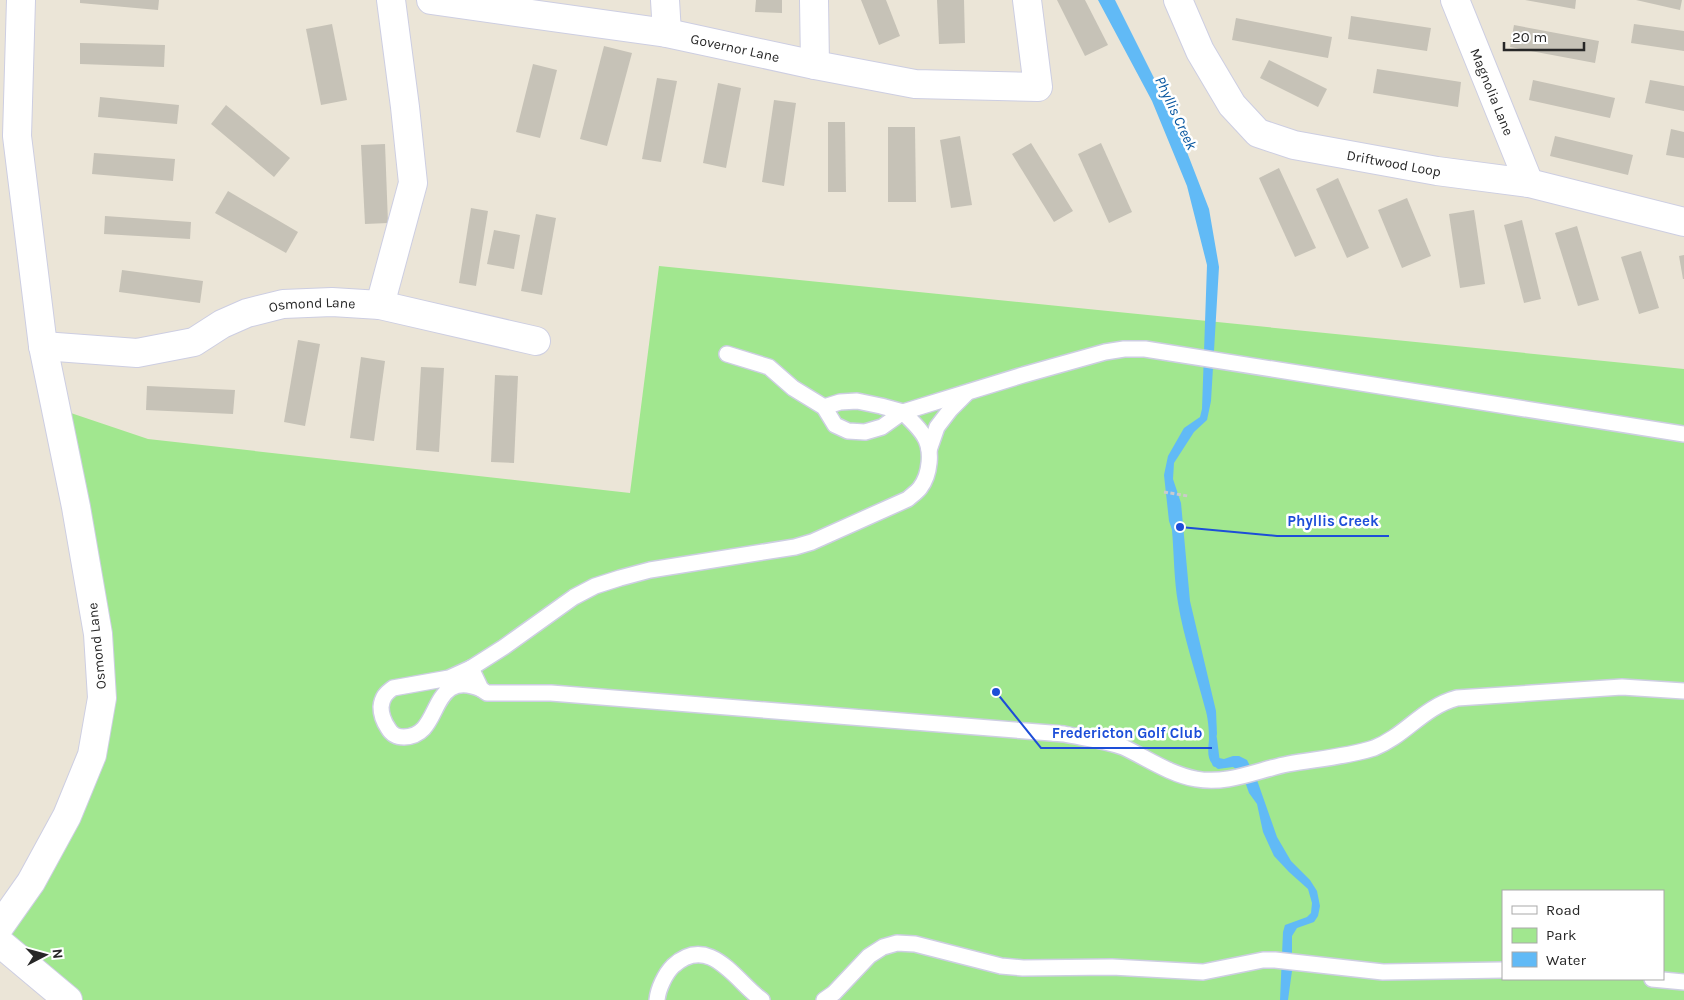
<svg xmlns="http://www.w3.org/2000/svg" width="1684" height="1000" font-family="Karla,sans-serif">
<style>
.green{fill:#a1e78f;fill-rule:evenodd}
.water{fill:#61baf6}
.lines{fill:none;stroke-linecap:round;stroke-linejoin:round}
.stream{stroke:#61baf6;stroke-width:8}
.building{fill:#c6c2b7}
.lane-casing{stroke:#cdcee2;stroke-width:18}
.street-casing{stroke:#cdcee2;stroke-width:30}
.secondary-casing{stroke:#cdcee2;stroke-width:30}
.path{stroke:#cbcbcb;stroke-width:3;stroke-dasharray:4 2.5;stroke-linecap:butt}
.lane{stroke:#fff;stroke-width:15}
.street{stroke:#fff;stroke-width:28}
.secondary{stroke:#fff;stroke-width:28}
.labels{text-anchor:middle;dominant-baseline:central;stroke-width:5;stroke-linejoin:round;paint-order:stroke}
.street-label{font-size:14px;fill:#272727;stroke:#fff}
.water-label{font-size:15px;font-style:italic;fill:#04549f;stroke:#fff}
.leader{fill:none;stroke:#1d4ed8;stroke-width:2}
.callout-dot{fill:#1d4ed8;stroke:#fff;stroke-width:2}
.callout-label{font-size:15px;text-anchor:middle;font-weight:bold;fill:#1d4ed8;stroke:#fff;stroke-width:5;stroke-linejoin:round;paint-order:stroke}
</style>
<rect width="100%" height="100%" fill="#ebe5d7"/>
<!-- green -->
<path class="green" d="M659,266L1684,369V1000H68L0,926L31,882L102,698L56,408L148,439L630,493ZM1503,891H1663V979H1503Z"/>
<!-- water -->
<path class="water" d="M1098,0H1115L1173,116L1209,209L1219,267L1211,401L1207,420L1194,432L1174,463L1173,479L1181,503L1190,601L1216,711L1217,734L1213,753L1219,758L1224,759L1233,756H1239L1247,760L1257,780L1277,837L1291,861L1310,880L1317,891L1320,906L1318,916L1314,922L1297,928L1292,936V971L1288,1000H1280L1283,932L1285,925L1307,917L1311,913L1312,903L1308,889L1289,872L1274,856L1263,832L1257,804L1249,793L1242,773L1233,767L1218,769C1206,761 1208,752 1209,739C1209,729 1208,717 1205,708C1196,673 1184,639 1178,603C1174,580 1174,554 1172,530L1169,521L1164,475L1168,456L1184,428L1200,417L1202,409L1207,265L1187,186L1152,101Z"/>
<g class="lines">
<!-- stream -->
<path class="stream" d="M1213,739L1216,763H1218"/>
</g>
<!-- building -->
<g class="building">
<path d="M80,0H159L158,10L80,3Z"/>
<path d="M756,0H782V13L755,12Z"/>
<path d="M861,0H886L900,36L879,45Z"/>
<path d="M937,0H964L965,43L939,44Z"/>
<path d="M1057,0H1085L1108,45L1085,56Z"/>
<path d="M1525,0H1576L1575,9Z"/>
<path d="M1636,0H1682L1680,10Z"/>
<path d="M1351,16L1431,28L1427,51L1348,39Z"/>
<path d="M1236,18L1332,37L1328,58L1232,40Z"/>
<path d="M332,24L347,100L321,105L306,29Z"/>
<path d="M1634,24L1684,31V51L1631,43Z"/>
<path d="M1514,25L1599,41L1595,63L1510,47Z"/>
<path d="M80,43L165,45L164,67L80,64Z"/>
<path d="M604,46L632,53L607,146L580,139Z"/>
<path d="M1269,60L1327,89L1318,107L1260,78Z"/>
<path d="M533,64L557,70L540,138L516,132Z"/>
<path d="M1377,69L1461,82L1458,107L1373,93Z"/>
<path d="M657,78L677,81L661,162L642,159Z"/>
<path d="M1533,80L1615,98L1610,118L1529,100Z"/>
<path d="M1650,80L1684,86V111L1645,103Z"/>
<path d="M718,83L741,88L726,168L703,163Z"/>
<path d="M100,97L179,105L177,124L98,117Z"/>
<path d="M774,100L796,103L784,186L762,182Z"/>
<path d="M226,105L290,158L274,177L211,124Z"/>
<path d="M828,122H845L846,192H828Z"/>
<path d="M888,127H915L916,202H888Z"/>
<path d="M1671,129L1684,132V158L1666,155Z"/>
<path d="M960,136L972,205L951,208L940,140Z"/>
<path d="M1555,136L1633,155L1628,175L1550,156Z"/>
<path d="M1031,143L1073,211L1054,222L1012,154Z"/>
<path d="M1101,143L1132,212L1109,223L1078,154Z"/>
<path d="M385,144L388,223L365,224L361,145Z"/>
<path d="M94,153L175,159L173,181L92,174Z"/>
<path d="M1279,168L1316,248L1295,257L1259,178Z"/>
<path d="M1338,178L1369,248L1347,258L1316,189Z"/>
<path d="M228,191L298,232L286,253L215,213Z"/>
<path d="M1407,198L1431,256L1402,268L1378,210Z"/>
<path d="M471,208L488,211L476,286L459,283Z"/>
<path d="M1474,210L1485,284L1460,288L1449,214Z"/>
<path d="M536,214L556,218L542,295L521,291Z"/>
<path d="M105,216L191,222L190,239L104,234Z"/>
<path d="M1522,220L1541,299L1524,303L1504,225Z"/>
<path d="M1577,226L1599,300L1578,306L1555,233Z"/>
<path d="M494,230L520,235L514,269L487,264Z"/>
<path d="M1641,251L1659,308L1639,314L1621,257Z"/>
<path d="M1684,255V279H1683L1679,256Z"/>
<path d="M122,270L203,281L200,303L119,292Z"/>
<path d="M298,340L320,344L305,426L284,422Z"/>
<path d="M361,357L385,361L374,441L350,438Z"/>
<path d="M421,367L444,368L439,452L416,450Z"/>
<path d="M495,375L518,376L514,463L491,462Z"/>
<path d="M147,386L235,390L233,414L146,410Z"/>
</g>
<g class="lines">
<defs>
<g id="lane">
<path d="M824,407L840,402L857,401L881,406L903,412L1023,375L1105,352L1124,349H1145L1684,434"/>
<path d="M929,450L937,427L950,410L966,394"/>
<path d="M471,668L481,689L487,693H551L1064,734C1083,738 1104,740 1123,747C1147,758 1169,774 1196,779C1228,785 1257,770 1288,764C1316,759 1346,757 1374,748C1405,736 1423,707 1457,698L1622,687L1684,691"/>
<path d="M481,689C472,685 461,682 451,688C431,701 434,736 404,737C397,737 392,735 388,728C384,722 381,714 381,707C382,697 386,693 393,688L449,678L471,668L504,647L574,597L595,586L620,578L650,570L795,547L812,542L908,499C911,496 917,492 920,488C930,475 933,450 924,436C918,426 910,420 903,412L882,427L865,432L848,431L835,425L824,407L793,388L769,367L727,354"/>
<path d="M1652,979L1684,982"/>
<path d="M657,1000C658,989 665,974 673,966C710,932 737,983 762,1000"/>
<path d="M824,1000L834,993L869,956L883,947L897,943L915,944L1001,966L1023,968L1112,967L1203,972L1263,960H1275L1383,972L1503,970"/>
</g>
<g id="street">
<path id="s1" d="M431,0L667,33L815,65L915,84L1038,87L1027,0"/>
<path d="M665,0L667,33"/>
<path d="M814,0L815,65"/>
<path id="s2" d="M1178,0L1200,51L1232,105L1258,133L1294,145L1437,171L1529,183L1684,222"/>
<path id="s3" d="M1455,0L1529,183"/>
<path d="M380,305L413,183L405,107L391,0"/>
<path id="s4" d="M43,346L137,353L194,342L222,324L247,313L283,304L332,302L380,305L536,341"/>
<path d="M0,926L31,882L67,816L92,755L102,698L98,634L76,507L43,346L17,136L21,0"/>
</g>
<path id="secondary" d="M0,943L68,1000"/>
</defs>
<!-- lane casing -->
<use href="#lane" class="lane-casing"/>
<!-- street casing -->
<use href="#street" class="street-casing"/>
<!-- secondary casing -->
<use href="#secondary" class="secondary-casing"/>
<!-- path -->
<path class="path" d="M1164,492L1188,496"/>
<!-- lane -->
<use href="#lane" class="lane"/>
<!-- street -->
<use href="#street" class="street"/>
<!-- secondary -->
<use href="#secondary" class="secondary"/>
</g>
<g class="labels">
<!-- street labels -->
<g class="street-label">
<text stroke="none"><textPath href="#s1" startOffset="308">Governor Lane</textPath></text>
<text stroke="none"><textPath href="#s3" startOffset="99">Magnolia Lane</textPath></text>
<text stroke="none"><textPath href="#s2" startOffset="296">Driftwood Loop</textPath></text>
<text stroke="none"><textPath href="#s4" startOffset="279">Osmond Lane</textPath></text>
<text transform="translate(97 646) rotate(-96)">Osmond Lane</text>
</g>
<!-- water labels -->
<g class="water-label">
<text transform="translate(1176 113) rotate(65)">Phyllis Creek</text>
</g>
</g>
<!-- callouts -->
<path class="leader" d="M1180 527L1277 536H1389M996 692L1041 748H1212"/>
<g class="callout-dot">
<circle cx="1180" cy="527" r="5"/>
<circle cx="996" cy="692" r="5"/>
</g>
<g class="callout-label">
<text x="1333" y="526">Phyllis Creek</text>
<text x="1127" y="738">Fredericton Golf Club</text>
</g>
<!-- legend -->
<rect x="1502" y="890" width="162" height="90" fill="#ffffff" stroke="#a9a9a9"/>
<rect x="1512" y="906" width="25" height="8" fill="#ffffff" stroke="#a9a9a9"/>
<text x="1546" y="915" font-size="15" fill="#272727">Road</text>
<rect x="1512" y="928" width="25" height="15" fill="#a1e78f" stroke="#a9a9a9"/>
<text x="1546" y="940" font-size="15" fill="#272727">Park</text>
<rect x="1512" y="952" width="25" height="15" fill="#61baf6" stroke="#a9a9a9"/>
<text x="1546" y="965" font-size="15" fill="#272727">Water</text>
<!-- north arrow -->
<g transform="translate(45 955) rotate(84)" stroke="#ffffff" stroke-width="4" paint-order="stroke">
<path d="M0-4L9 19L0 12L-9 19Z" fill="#272727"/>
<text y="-8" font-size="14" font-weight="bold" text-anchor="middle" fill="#272727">N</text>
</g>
<!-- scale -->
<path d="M1504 42v8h80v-8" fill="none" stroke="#272727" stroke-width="2.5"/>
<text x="1512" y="42" font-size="15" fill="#272727" stroke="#ffffff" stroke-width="4" paint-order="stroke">20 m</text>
</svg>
